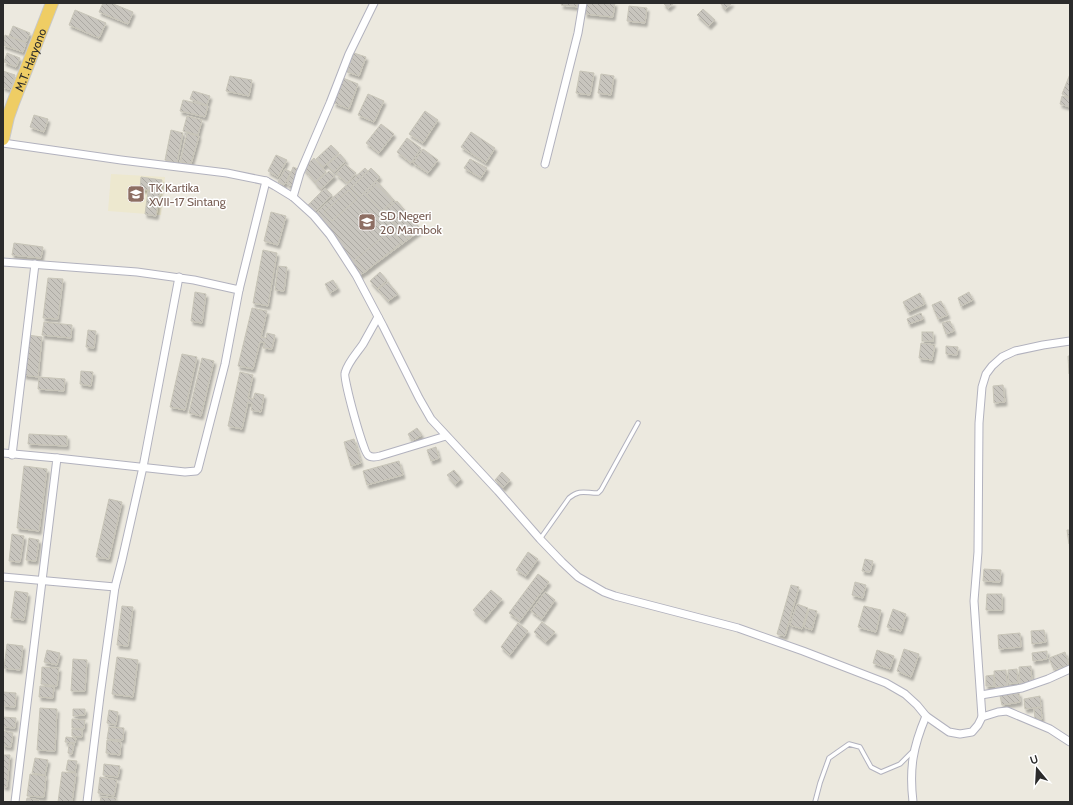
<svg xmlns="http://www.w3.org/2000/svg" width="1073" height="805" font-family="Cabin,sans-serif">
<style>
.education{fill:#ede8cf}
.building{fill:url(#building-back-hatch);stroke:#c8c5b8;filter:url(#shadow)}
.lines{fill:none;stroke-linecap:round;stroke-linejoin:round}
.service-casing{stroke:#b2b2be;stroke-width:5.5}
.minor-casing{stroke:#b2b2be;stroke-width:9}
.trunk-casing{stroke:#c8c8c8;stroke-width:14}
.service{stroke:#fff;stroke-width:3.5}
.minor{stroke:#fff;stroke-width:7}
.trunk{stroke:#efcd64;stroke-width:12}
.labels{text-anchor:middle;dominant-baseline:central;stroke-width:3;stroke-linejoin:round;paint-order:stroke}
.street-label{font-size:12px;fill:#2b2b2b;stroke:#fff}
.education-label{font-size:12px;fill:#785e54;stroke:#fff;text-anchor:start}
</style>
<defs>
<pattern id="building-back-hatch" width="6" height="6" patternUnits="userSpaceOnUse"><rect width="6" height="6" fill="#c8c5be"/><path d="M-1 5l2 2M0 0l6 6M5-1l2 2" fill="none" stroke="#aca9a3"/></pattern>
<filter id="shadow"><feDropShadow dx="2" dy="3.5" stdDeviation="1" flood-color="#0004"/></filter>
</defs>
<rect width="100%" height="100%" fill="#ece9df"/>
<!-- education -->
<path class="education" d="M111,174L165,177L161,215L108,211Z"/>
<!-- building -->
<g class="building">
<path d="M103,3H111L133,12L128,24L99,12Z"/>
<path d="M562,3H580V7L561,5Z"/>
<path d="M586,3H615L613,17L585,14Z"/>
<path d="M663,3H674L668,8Z"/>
<path d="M720,3H732L725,9Z"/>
<path d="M629,6L647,8L645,23L627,21Z"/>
<path d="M703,9L715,20L709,26L697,15Z"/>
<path d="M75,10L106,23L99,38L69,25Z"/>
<path d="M13,26L30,33L26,42L9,36Z"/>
<path d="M5,35L26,43L23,52L3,45Z"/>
<path d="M7,53L20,58L16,67L4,62Z"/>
<path d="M354,53L366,57L359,76L347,72Z"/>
<path d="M3,71L15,75L11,90L3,87Z"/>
<path d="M580,71L594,73L590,95L576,93Z"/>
<path d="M601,74L614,76L611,95L598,93Z"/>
<path d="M1070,74V97L1062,94Z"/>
<path d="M230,76L252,80L249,96L226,91Z"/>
<path d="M343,78L358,84L349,109L334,103Z"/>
<path d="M193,91L210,96L207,105L190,99Z"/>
<path d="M368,94L384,101L374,122L358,115Z"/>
<path d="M1062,96L1070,98V107L1060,104Z"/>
<path d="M183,100L208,106L205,117L180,111Z"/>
<path d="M425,111L438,120L423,143L409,134Z"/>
<path d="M34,115L48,119L44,132L30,127Z"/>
<path d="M187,116L202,120L198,135L183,131Z"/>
<path d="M381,124L394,134L379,153L366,143Z"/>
<path d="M171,130L183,133L177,163L165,160Z"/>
<path d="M471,132L495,148L486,163L461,147Z"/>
<path d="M187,133L199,136L191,164L180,162Z"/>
<path d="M407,138L421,148L411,163L397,152Z"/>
<path d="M331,145L339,153L323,167L316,159Z"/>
<path d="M423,149L438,160L428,173L413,163Z"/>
<path d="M340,154L346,161L334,172L327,165Z"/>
<path d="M276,155L287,160L278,177L268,171Z"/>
<path d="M314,158L326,172L315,182L303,168Z"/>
<path d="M470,159L487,168L481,178L464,168Z"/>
<path d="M345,164L356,173L347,183L336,174Z"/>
<path d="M293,167L298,169L293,186L287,184Z"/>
<path d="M365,168L421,230L359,276L315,214Z"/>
<path d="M371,168L380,177L360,197L351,188Z"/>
<path d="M285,169L291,172L284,185L278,182Z"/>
<path d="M329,171L335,176L321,189L315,183Z"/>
<path d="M141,177L162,180L160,191L140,189Z"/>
<path d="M376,184L393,201L382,211L366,195Z"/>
<path d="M325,188L332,195L315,212L308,205Z"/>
<path d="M349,190L357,199L332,221L324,212Z"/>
<path d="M148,191L160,193L156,216L145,214Z"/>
<path d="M397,201L420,228L407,239L384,211Z"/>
<path d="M271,212L286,216L278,245L264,241Z"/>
<path d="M391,230L402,242L365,272L355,260Z"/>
<path d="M14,243L43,247L41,258L12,255Z"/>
<path d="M263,250L277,253L268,306L253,303Z"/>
<path d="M278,266L287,267L284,291L275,290Z"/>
<path d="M380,272L387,280L377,289L370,281Z"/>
<path d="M48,278L63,279L58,319L43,318Z"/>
<path d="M333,280L338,288L330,293L325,284Z"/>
<path d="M388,282L398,294L388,301L378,289Z"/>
<path d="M195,292L206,294L202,323L191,321Z"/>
<path d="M969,292L973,300L961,306L958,298Z"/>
<path d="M920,293L925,304L908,312L903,302Z"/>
<path d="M941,301L948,315L938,319L932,305Z"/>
<path d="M252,308L267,311L261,337L266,338L267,333L275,335L272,349L263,348L265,343L260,342L253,369L238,366Z"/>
<path d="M921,313L923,319L909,324L907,319Z"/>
<path d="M950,321L954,331L946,334L942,323Z"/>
<path d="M44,322L72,325L71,338L42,335Z"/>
<path d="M88,330L96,331L94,348L86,347Z"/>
<rect x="922" y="332" width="11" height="9"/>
<path d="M28,335L42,337L38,377L24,375Z"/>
<path d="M921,343L935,345L932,360L919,358Z"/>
<path d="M946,346L958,347L957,355L946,354Z"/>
<path d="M182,354L197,357L185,410L170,407Z"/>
<path d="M1068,356H1070V374H1069Z"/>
<path d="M202,358L214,361L201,416L189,413Z"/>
<path d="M81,371L93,372L91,386L80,384Z"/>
<path d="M240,372L253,375L248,398L253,399L255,393L264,395L261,412L251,410L252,404L248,402L242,429L228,426Z"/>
<path d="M39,377L65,379L64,391L38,389Z"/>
<path d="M1003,385L1005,402L994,403L993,386Z"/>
<path d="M417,428L422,435L412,441L408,434Z"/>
<path d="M29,434L67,436V446L28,444Z"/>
<path d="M354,439L361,463L351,466L344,442Z"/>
<path d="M436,447L439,458L431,461L427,450Z"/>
<path d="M399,461L403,475L367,485L363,471Z"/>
<path d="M24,466L47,469L39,531L17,528Z"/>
<path d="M454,470L461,479L455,484L447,475Z"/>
<path d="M502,472L510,480L503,488L495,480Z"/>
<path d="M109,499L122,502L109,559L96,557Z"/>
<path d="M1067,530H1070V544H1069Z"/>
<path d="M12,534L24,536L20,562L9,561Z"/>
<path d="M29,538L39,540L36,561L26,560Z"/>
<path d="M528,552L538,559L526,576L516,570Z"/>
<path d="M865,559L873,561L870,572L862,571Z"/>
<path d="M984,569L1001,570L1000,582L983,581Z"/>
<path d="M538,574L549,582L520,621L509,613Z"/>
<path d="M855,582L866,585L863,598L852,595Z"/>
<path d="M791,585L799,587L785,636L777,634Z"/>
<path d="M491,590L502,599L484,620L473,610Z"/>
<path d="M15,591L28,593L24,620L11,618Z"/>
<path d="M545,592L555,600L542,619L531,611Z"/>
<path d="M987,594H1002V610H986Z"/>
<path d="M797,604L808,608L802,629L790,625Z"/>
<path d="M122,606L133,607L128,646L117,645Z"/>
<path d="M864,606L881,610L876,632L858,627Z"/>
<path d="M809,609L817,611L812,630L804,627Z"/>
<path d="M893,609L906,614L901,631L887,627Z"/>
<path d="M542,622L555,632L546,642L534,632Z"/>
<path d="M518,623L528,631L510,655L501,647Z"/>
<path d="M1044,630L1046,642L1032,644L1031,631Z"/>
<path d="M1020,633L1021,647L999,649L998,635Z"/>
<path d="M7,644L23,646L20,670L4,668Z"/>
<path d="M904,649L919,654L911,677L897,671Z"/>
<path d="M47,650L60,653L57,665L44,662Z"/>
<path d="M877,650L894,656L890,669L873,663Z"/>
<path d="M1047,651V659L1033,661L1032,653Z"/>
<path d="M1065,652L1069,665L1054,670L1049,658Z"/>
<path d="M117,657L138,660L133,697L112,694Z"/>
<path d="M73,659L87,660L85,691H71Z"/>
<path d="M1031,666L1032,683L1020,684L1019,667Z"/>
<path d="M42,667L59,668L57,686L41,684Z"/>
<path d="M1017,669L1018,683H1009L1008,670Z"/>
<path d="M1006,670L1007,686L995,687L994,671Z"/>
<path d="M994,675V686H986V676Z"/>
<path d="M40,686L54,687L53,698L39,697Z"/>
<path d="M3,692L16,693L15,707L3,706Z"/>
<path d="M1019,693L1020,702L1002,705L1000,696Z"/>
<path d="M1040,696L1041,707L1025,709L1024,699Z"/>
<path d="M40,708L57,709L55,751L37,750Z"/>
<path d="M1034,708H1041L1042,719H1035Z"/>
<path d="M73,709H85V715L73,716Z"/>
<path d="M109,710L118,712L116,725L107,723Z"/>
<path d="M3,717L16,718L15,728L3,727Z"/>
<path d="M72,719L85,720L84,729L72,728Z"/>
<path d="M109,727L124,728L123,740L107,739Z"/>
<path d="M72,729L82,730V737L72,736Z"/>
<path d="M3,731L13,733L11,747L3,746Z"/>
<path d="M66,737L76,738L75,743L65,742Z"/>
<path d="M107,740L121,742L120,755L106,753Z"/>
<path d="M69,744H74L72,754L68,753Z"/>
<path d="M3,755H10L7,787L3,786Z"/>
<path d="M35,758L48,760L45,775L32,773Z"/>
<path d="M68,760L77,761L75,772L66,770Z"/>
<path d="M104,764L120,766L118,777L103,775Z"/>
<path d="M62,772L76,773L72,802H58Z"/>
<path d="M30,774L46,776L44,797L27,796Z"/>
<path d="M100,777L117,780L114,796L98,793Z"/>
<path d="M101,797L116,798V802H100Z"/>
<path d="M27,798L39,800L38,802H26Z"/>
</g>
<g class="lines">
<defs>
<g id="service">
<path d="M540,539L569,498C580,489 585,493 598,493L601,490L638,423"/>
<path d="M815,802L820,783L829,758L849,744L860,747L871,767L881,772L900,764L913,751"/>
</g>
<g id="minor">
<path d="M3,143L121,160L227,173L266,181L275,186L293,197L314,216L330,235L356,275L383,326L419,398L431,419L498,491L540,539L562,562L578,577L604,592L615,596L738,628L803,651L886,683L905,694L917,705L926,716L949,732L960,734L972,732L978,725L982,717L998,712L1007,711L1050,729L1070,742"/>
<path d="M545,164L578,33L583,3"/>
<path d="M293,197L300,173L330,103L349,54L374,3"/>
<path d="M3,262L137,272L194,280L239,290L266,181"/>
<path d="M378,317C373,326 368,335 363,344C357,353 348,362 345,373C343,378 363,452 368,455C371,458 376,457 380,456L446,436"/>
<path d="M3,453L57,458L15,802"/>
<path d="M12,455L35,264"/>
<path d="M57,458L185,472L196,471L198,469L225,364L239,290"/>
<path d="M3,577L115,587"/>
<path d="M981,695L1022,688L1048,679L1070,669"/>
<path d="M982,717L974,601L978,552L979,423L982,387L986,374L992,366L1002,357L1015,351L1043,345L1070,341"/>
<path d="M87,802L100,696L115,587L122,560L143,467L179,277"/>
<path d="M913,802C909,768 913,747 926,716"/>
</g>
<g id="trunk">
<path id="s1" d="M3,139L8,117L13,103L52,3"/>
</g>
</defs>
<!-- service casing -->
<use href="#service" class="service-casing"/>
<!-- minor casing -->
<use href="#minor" class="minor-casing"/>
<!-- trunk casing -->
<use href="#trunk" class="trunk-casing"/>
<!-- service -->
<use href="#service" class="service"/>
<!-- minor -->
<use href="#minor" class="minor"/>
<!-- trunk -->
<use href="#trunk" class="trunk"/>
</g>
<!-- icons -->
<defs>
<symbol id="school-square" viewBox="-11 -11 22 22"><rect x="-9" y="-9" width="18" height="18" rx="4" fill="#8d6e63" stroke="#fff"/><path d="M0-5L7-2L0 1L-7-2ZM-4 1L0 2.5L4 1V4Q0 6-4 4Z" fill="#fff"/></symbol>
</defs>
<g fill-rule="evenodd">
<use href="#school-square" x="126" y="184" width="20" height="20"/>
<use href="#school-square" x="357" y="212" width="20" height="20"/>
</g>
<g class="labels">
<!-- street labels -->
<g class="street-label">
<text stroke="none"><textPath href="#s1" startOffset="84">M.T. Haryono</textPath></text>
</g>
<!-- education labels -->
<g class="education-label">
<text x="149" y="187">TK Kartika<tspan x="149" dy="14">XVII-17 Sintang</tspan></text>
<text x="380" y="215">SD Negeri<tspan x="380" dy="14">20 Mambok</tspan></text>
</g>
</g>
<!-- border -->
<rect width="1073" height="805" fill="none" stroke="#2b2b2b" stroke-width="8"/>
<!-- north arrow -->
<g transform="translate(1037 769) rotate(342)" stroke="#ffffff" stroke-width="3" paint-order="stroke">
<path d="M0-3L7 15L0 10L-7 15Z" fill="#2b2b2b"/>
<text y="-6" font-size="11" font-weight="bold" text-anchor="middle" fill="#2b2b2b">U</text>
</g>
</svg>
